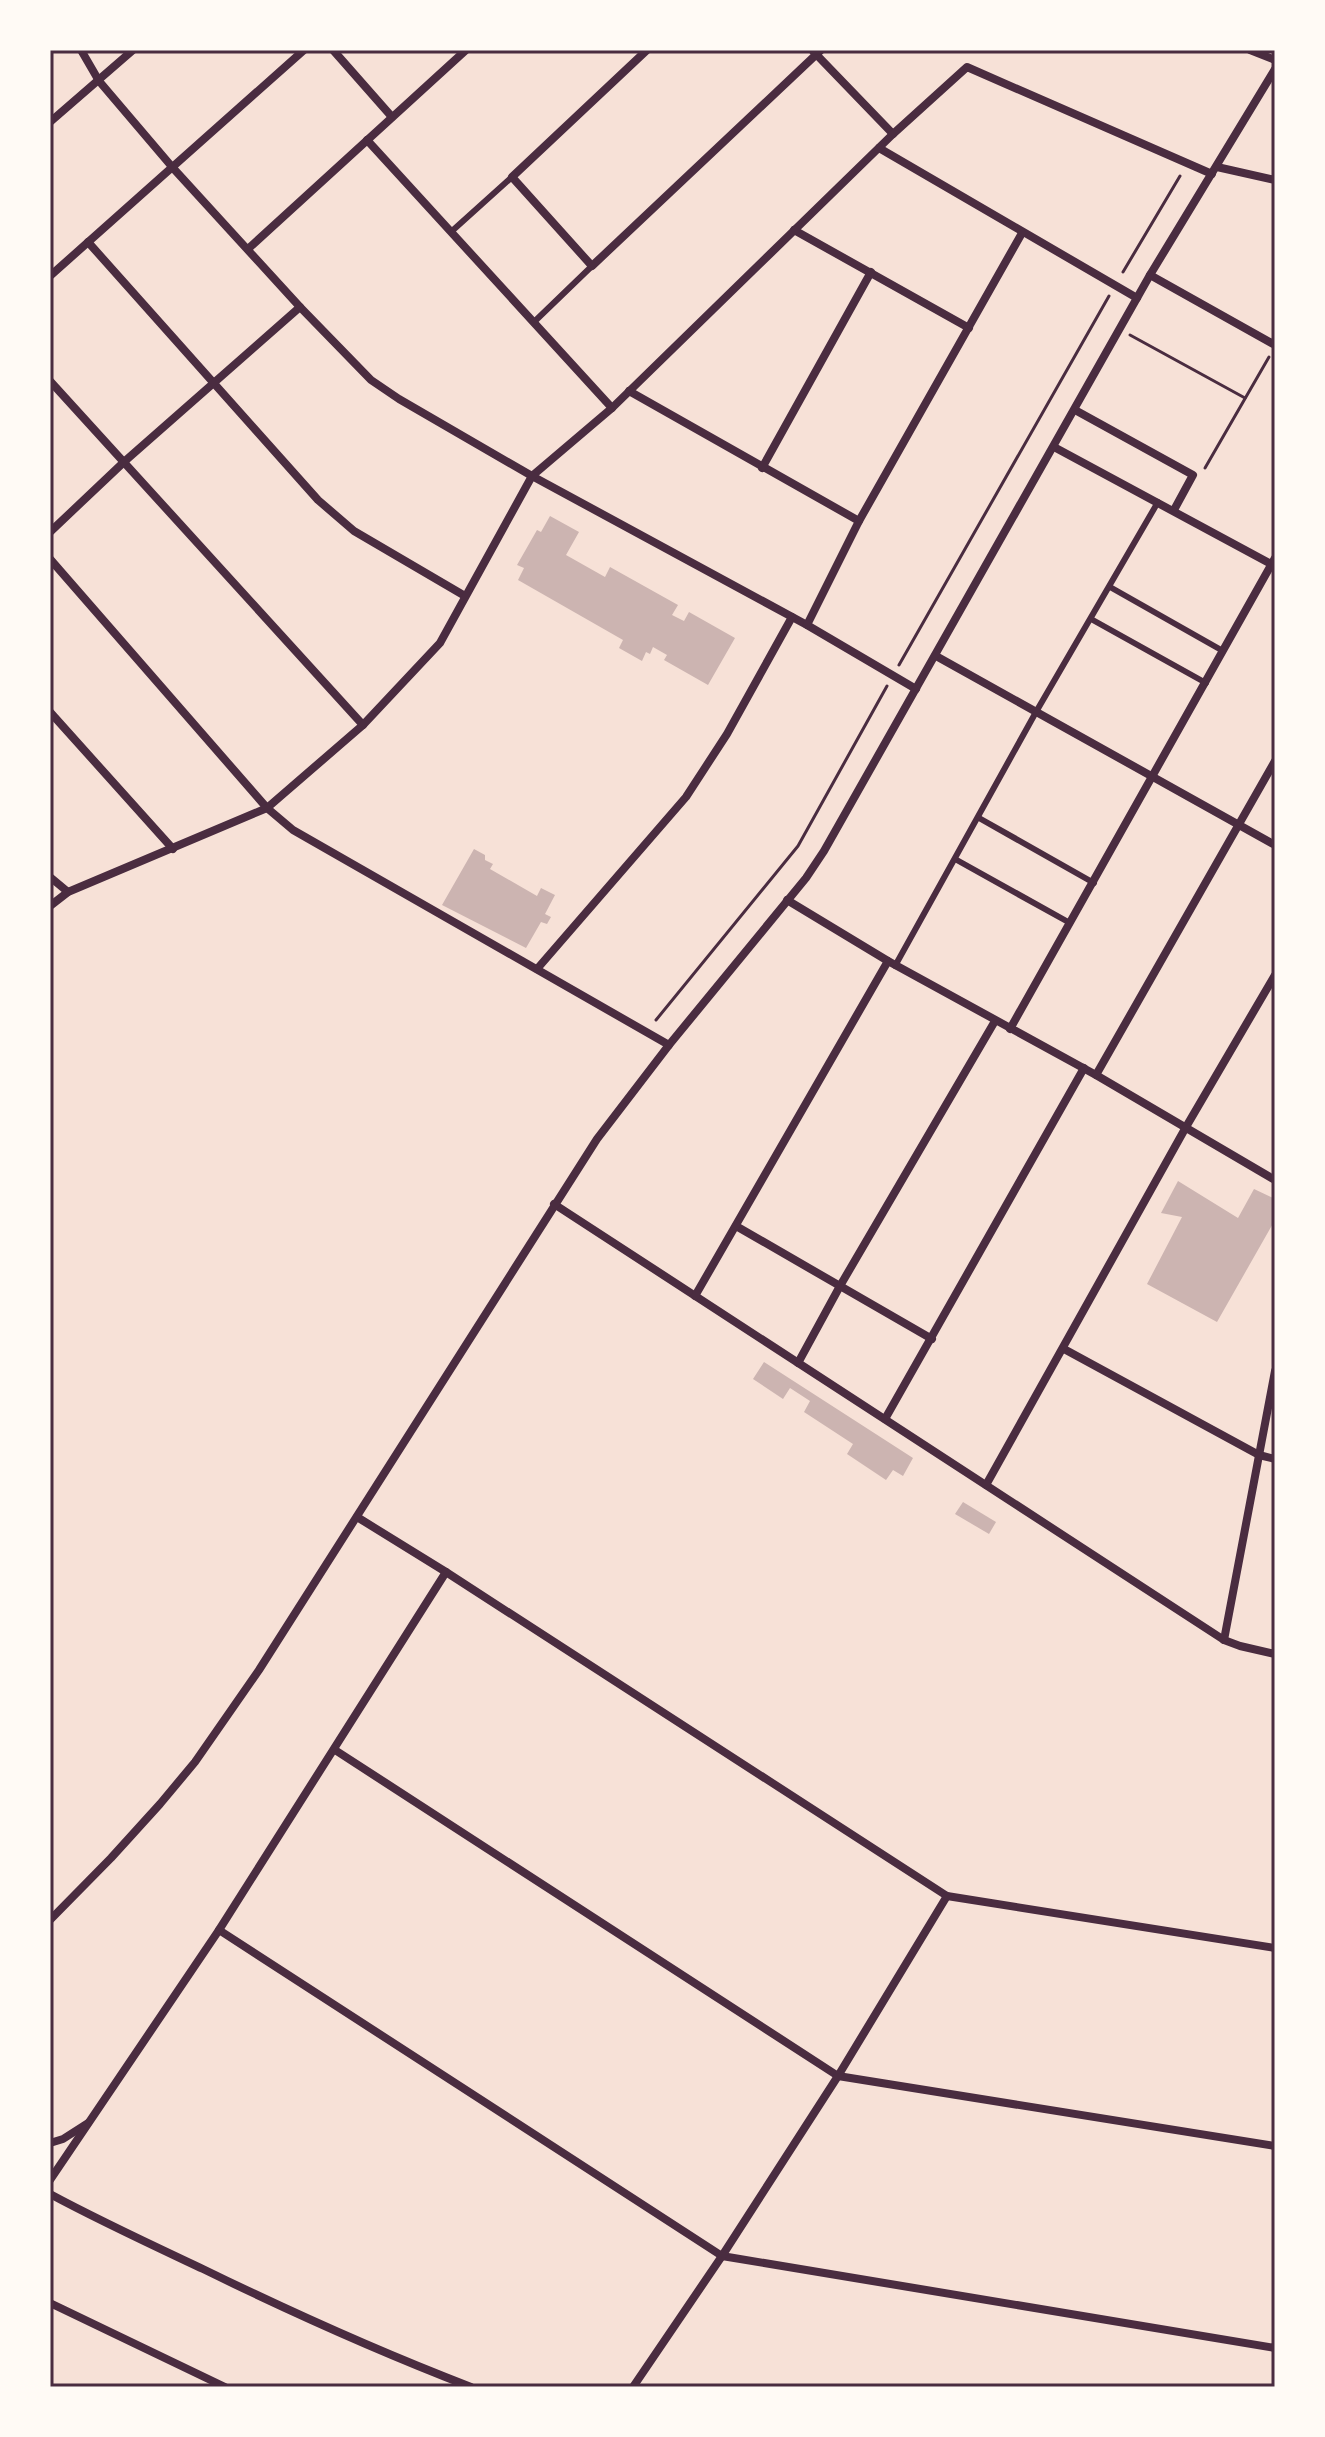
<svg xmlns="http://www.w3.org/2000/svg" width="1325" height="2437" font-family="Figtree,sans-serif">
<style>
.building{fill:#ccb4b1}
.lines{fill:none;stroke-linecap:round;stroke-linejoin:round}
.path{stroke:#4a2c40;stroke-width:3}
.pedestrian{stroke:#4a2c40;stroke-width:6}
.minor{stroke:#4a2c40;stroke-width:8}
.neatline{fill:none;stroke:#4a2c40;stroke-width:3}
</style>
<rect width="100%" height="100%" fill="#f7e1d7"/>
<!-- building -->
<g class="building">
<path d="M550,516L579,532L566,555L605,577L610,567L678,605L672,615L684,621L689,612L735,638L708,685L664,660L667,655L653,647L650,654L646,652L642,661L619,648L623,640L518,580L524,568L517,565L537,530L541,532Z"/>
<path d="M474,849L485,855V860L493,864L490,869L537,896L541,888L555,895L545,914L551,917L547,924L541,922L526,948L442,905Z"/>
<path d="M1178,1181L1238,1218L1254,1189L1275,1199V1220L1217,1322L1147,1284L1182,1217L1161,1213Z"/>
<path d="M764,1362L913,1458L903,1476L893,1470L886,1480L847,1454L853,1444L804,1412L810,1401L790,1388L783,1399L753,1379Z"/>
<path d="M963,1502L996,1522L989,1534L955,1514Z"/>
</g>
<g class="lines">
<!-- path -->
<g class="path">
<path d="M1123,272L1180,176"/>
<path d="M1130,335L1245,398"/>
<path d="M1205,468L1269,357"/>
<path d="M899,665L1109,296"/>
<path d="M656,1020L798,846L887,686"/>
</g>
<!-- pedestrian -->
<g class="pedestrian">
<path d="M452,231L512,177"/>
<path d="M534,322L592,266"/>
<path d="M1110,587L1223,651"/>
<path d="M1091,619L1206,683"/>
<path d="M979,818L1094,883"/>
<path d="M955,859L1070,923"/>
<path d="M895,966L1036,712L1158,502"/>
</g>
<!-- minor -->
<g class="minor">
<path d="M81,50L99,81L173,168L300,307L371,380L399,399L532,476L807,625L916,689"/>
<path d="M333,50L392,117"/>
<path d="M647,50L512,177L592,266L821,50"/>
<path d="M812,50L893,134"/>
<path d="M1250,50L1275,60"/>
<path d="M50,122L133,50"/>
<path d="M367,140L612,408"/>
<path d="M879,148L1137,298"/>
<path d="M1217,167L1275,180"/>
<path d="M794,230L969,328"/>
<path d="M88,242L318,500L354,531L465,596"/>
<path d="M248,249L466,50"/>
<path d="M1150,275L1275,345"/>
<path d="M50,276L304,50"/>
<path d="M50,381L363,725"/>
<path d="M629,391L859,521"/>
<path d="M1075,410L1193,475L1174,510"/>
<path d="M1054,447L1271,564"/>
<path d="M762,468L871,272"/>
<path d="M50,532L125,461L300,307"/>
<path d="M50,559L267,808L293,830L669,1045"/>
<path d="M807,625L859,521L1022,233"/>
<path d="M936,656L1275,845"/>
<path d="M50,712L173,849"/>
<path d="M50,877L68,892"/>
<path d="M787,900L888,961L1096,1075L1275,1180"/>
<path d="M50,906L68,892L267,808L363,725L440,643L532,476L612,408L893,134L967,67L1212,174"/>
<path d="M537,969L686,797L727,734L792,617"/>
<path d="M1010,1029L1275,558"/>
<path d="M1096,1075L1275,761"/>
<path d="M554,1204L1224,1640L1240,1646L1275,1654"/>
<path d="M736,1226L932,1339"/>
<path d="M695,1296L888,961"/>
<path d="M1064,1349L1259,1455L1275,1459"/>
<path d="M798,1363L840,1286L995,1021"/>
<path d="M885,1419L1084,1068"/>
<path d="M986,1485L1186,1127L1275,975"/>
<path d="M357,1517L446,1572L947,1896L1275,1948"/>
<path d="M1224,1640L1275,1371"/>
<path d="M335,1750L838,2076L1275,2146"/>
<path d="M50,1920L111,1858L160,1804L195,1762L259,1670L597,1139L669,1045L806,878L824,851L1150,275L1275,69"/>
<path d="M219,1930L722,2256L1275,2348"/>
<path d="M50,2143L63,2139L88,2123"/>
<path d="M50,2180L219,1930L446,1572"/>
<path d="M50,2194C100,2221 152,2245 203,2269C291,2312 380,2352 471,2387"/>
<path d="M50,2303L225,2387"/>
<path d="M633,2387L722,2256L838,2076L947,1896"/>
</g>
</g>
<!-- border -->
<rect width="1325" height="2437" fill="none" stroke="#fffaf5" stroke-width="104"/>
<rect x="52" y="52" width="1221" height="2333" class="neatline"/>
</svg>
